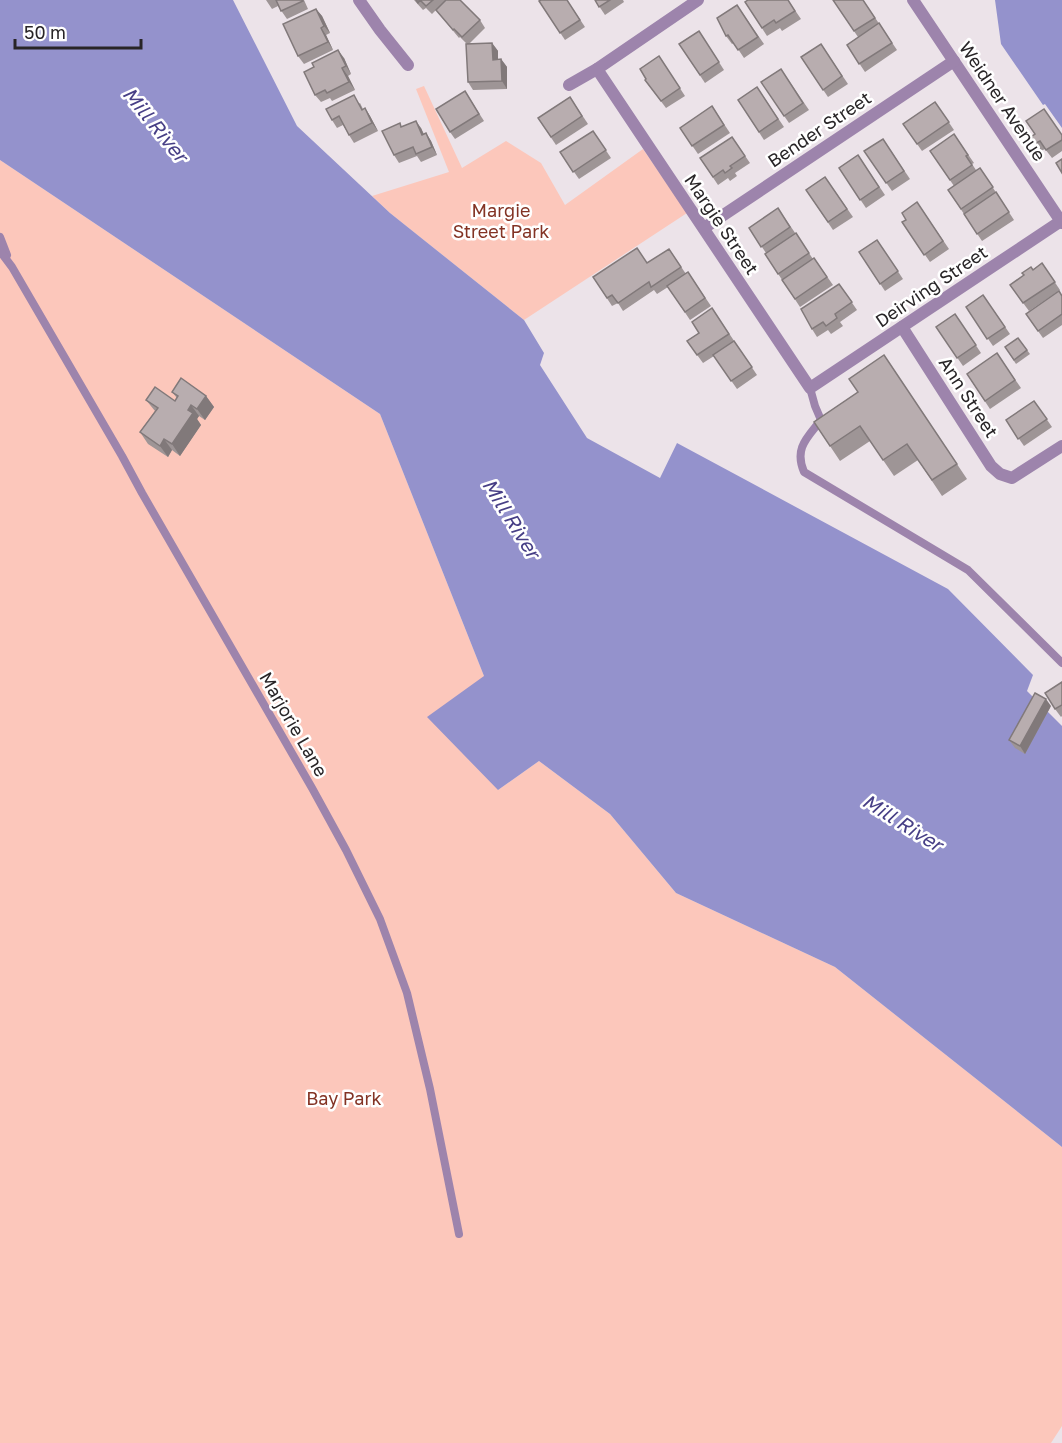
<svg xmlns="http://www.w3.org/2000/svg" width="1062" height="1443" font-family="'Golos Text',sans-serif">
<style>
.green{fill:#fcc7bb}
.water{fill:#9492cc}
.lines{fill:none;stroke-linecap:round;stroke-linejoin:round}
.lane{stroke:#9d84ac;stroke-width:8}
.street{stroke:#9d84ac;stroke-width:12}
.wall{fill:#9e9596}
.shaded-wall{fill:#81797a}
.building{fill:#b8adaf;stroke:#81797a;stroke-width:1.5}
.labels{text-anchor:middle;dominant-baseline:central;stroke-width:5;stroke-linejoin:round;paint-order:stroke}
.street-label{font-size:18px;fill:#282527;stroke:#fff}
.park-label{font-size:18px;fill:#833324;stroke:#fff}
.water-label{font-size:20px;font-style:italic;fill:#473f86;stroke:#fff}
</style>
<rect width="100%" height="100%" fill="#ece3e9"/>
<!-- green -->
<g class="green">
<path d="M424,86L462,168L506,141L541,163L565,205L643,149L687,213L524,320L390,213L372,196L449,172L416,89Z"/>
<path d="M0,160L380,414L484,676L498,790L539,761L610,814L676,893L835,967L1062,1147V1426L1051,1443H0Z"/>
</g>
<!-- water -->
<g class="water">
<path d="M0,0H233L297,126L390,213L524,320L544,353L540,365L587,438L660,478L677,443L948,589L1033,675L1027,691L1062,726V1147L835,967L676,893L610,814L539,761L498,790L427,717L484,676L380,414L0,160Z"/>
<path d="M995,0H1062V128L1045,104L1043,105L1001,44Z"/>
</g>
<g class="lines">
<!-- lane -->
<g class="lane">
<path d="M0,237L7,255"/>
<path d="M0,251L12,267L122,456L142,493L312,788L346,850L380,919L407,993L430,1089L459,1234"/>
<path d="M810,388L815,406L821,420C807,438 794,448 804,472L968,570L1062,663"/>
</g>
<!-- street -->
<g class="street">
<path d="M359,0L380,30L408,65"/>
<path d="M913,0L1062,223"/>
<path d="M597,69L810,388L1061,221"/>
<path d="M569,85L597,69L698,0"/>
<path d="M704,228L954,61"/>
<path d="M902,327L991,466L1000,474L1012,478L1062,446"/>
</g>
</g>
<!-- wall -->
<g class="wall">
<path d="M266,0H304L308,9L287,19L278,6L272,9Z"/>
<path d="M414,0H460L480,20L485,28L469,44L492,43L498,51V59H501L507,67V89L473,90L468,82L467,44L460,37L459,38L436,10L432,14L426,8L423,10Z"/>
<path d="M567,0L585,27L565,40L539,1Z"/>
<path d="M595,0H623L624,2L605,15Z"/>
<path d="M788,0L801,19L782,31L780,28L767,36L745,2Z"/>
<path d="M833,0H863L897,50L865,72L847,45L858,37Z"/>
<path d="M737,5L764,44L744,58L734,43L732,44L726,36Z"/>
<path d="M316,9L322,16L330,33L326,35L333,50L304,64L298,56Z"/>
<path d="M699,31L724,70L705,83L679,44Z"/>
<path d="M821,44L848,84L828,97L801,57Z"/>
<path d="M659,56L685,96L666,108L645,80L646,79Z"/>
<path d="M344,58L351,74L348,76L355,90L332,101L330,98L321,102L315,95Z"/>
<path d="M781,69L809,110L789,123L761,82Z"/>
<path d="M757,87L784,127L764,140L738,100Z"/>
<path d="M465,91L484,121L455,139L450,132Z"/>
<path d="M570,97L588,124L556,145L538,118Z"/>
<path d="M935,102L954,130L922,151L903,124Z"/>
<path d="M360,103L363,109L365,108L370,116L378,131L354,143L349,135L343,125L337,128L332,120Z"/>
<path d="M712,106L730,133L698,154L680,128Z"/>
<path d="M402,126L421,128L424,134L426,133L431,141L437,155L421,162L417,156L399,163L394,155Z"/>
<path d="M593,131L611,158L579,179L560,152Z"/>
<path d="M954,134L974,163L972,164L976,170L980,168L1014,220L982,241L948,190L954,186L930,151Z"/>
<path d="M1062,135V151L1052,158L1045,149L1041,151L1031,137Z"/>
<path d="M732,137L750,163L735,173L737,176L730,181L728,178L718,185L700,158Z"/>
<path d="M883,139L910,179L892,191L864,151Z"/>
<path d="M858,155L885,195L866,208L839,168Z"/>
<path d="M825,177L853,217L833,230L806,190Z"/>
<path d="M917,202L949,249L930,262L902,222L906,220Z"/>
<path d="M778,208L813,259L814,258L833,285L800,307L765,254L766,253L749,228Z"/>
<path d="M877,240L903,279L885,291L859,252Z"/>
<path d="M669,249L686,274L688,272L711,306L690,320L668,287L657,294L654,290L623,311L618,303L612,306L593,277L647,263Z"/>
<path d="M1042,263L1060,290L1029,311L1010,285Z"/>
<path d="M839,284L857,310L840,322L843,326L831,334L828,330L817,337L812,329Z"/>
<path d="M983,295L1010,334L993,346L966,307Z"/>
<path d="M1062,296V325L1043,338L1026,314Z"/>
<path d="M712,308L757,375L737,389L714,356L703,363L687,341L699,333Z"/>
<path d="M955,314L981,353L963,366L936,327Z"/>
<path d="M1018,338L1030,354L1016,364L1005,347Z"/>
<path d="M997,353L1021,388L990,409L967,374Z"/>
<path d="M884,355L967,479L942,496L918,460L894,476L870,441L840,461L814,422L858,392Z"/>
<path d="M172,392L206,396L214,407L205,420L199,416L197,419L201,425L180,456L172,450L168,457L148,444L140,432L155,411L146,400L175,401L177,398Z"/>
<path d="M1034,401L1052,427L1024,446L1006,420Z"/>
<path d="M1062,682V716L1061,717L1055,709Z"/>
<path d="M1051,706L1025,754L1015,748L1009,740Z"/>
</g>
<!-- shaded-wall -->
<g class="shaded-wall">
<path d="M316,9L322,16L330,33L324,26Z"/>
<path d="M321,28L326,35L333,50L328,42Z"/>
<path d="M492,43L498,51V67L493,60Z"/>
<path d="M338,50L344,58L351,74L346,66Z"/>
<path d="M501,59L507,67V89L502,81Z"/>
<path d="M342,68L348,76L355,90L349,82Z"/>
<path d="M365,108L370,116L378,131L372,123Z"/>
<path d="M416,121L421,128L427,143L422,135Z"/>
<path d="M426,133L431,141L437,155L432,147Z"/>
<path d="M206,396L214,407L205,420L197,409Z"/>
<path d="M191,405L199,416L197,419L201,425L180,456L172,444L188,410Z"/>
<path d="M164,439L172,450L168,457L160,446Z"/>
<path d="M1046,699L1051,706L1025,754L1020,746Z"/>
</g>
<!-- building -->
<g class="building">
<path d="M276,0H302L303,1L281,11Z"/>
<path d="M416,0H433L426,6L420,0L418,3Z"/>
<path d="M446,0H460L480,20L462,37L454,29L453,30L436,10Z"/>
<path d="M541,0H567L580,20L560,33L539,1Z"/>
<path d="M595,0H610L599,7Z"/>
<path d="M748,0H788L795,11L776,23L774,20L762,28L745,2Z"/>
<path d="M833,0H863L875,18L854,31Z"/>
<path d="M737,5L758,37L738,50L728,35L726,36L717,18Z"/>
<path d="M316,9L324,26L321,28L328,42L298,56L283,24Z"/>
<path d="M879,23L892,43L859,64L847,45Z"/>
<path d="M699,31L719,62L700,75L679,44Z"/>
<path d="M492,43L493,60L501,59L502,81L468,82L466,44Z"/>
<path d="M821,44L842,76L823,90L801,57Z"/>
<path d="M338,50L346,66L342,68L349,82L327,93L325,90L315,95L304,72L314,67L312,63Z"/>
<path d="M659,56L680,88L661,101L645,80L646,79L640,69Z"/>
<path d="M781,69L803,103L784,116L761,82Z"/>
<path d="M757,87L778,119L759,132L738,100Z"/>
<path d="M465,91L479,114L450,132L436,109Z"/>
<path d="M354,95L362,110L365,108L372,123L349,135L339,116L332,120L326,109Z"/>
<path d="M570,97L582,116L551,137L538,118Z"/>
<path d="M935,102L949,122L917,144L903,124Z"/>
<path d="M712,106L724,125L692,146L680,128Z"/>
<path d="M1044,109L1062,135V140L1046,150L1040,141L1036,143L1031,137L1035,134L1026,121Z"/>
<path d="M416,121L422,135L426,133L432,147L416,154L413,147L394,155L382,131L400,123L401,127Z"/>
<path d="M593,131L606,150L573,172L560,152Z"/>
<path d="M954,134L968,155L966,156L972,165L950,180L930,151Z"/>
<path d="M732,137L745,156L730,166L732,168L725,173L723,170L713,177L700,158Z"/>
<path d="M883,139L904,171L886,183L864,151Z"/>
<path d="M858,155L879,187L860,200L839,168Z"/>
<path d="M1062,159V173L1056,163Z"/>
<path d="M980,168L993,187L961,209L948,190Z"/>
<path d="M825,177L847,209L828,222L806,190Z"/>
<path d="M996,192L1009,212L977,234L964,214Z"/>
<path d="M917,202L943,241L924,255L902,222L906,220L902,213Z"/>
<path d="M778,208L790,227L761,247L749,228Z"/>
<path d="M796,233L809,253L778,274L765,254Z"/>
<path d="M877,240L898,271L880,284L859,252Z"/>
<path d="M637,248L647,263L669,249L681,267L651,287L649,282L618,303L612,295L607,298L593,277Z"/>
<path d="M814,258L827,277L795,299L782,280Z"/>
<path d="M1042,263L1055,282L1023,303L1010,285L1024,275L1022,273L1031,267L1033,270Z"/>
<path d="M688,272L705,298L685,312L667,286Z"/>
<path d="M839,284L852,302L835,314L837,318L826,326L823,322L812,329L801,309Z"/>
<path d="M1059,291L1062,296V314L1038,331L1026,314Z"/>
<path d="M983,295L1005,327L987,339L966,307Z"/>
<path d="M712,308L729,334L697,355L687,341L699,333L692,322Z"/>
<path d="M955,314L976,345L957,358L936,327Z"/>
<path d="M1018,338L1027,350L1014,360L1005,347Z"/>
<path d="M734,341L752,367L731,381L713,355Z"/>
<path d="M997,353L1015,380L985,401L967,374Z"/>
<path d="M884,355L957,464L932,480L907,444L883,460L860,426L830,446L814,422L858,392L849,379Z"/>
<path d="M181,378L206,396L197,409L191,405L188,410L193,413L172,444L164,439L160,446L140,432L158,408L146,400L155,387L175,401L178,396L172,392Z"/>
<path d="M1034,401L1047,419L1018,439L1006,420Z"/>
<path d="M1062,682V705L1055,709L1045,693Z"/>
<path d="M1035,693L1046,699L1020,746L1009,740Z"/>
</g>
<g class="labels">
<!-- street labels -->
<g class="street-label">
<text transform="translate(1003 101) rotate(56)">Weidner Avenue</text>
<text transform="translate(819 129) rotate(-34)">Bender Street</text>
<text transform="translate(722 224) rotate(56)">Margie Street</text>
<text transform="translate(931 286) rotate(-34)">Deirving Street</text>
<text transform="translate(969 397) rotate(57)">Ann Street</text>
<text transform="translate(294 724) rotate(60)">Marjorie Lane</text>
</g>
<!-- park labels -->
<g class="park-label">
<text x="501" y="210">Margie<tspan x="501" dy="21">Street Park</tspan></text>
<text x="344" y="1098">Bay Park</text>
</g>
<!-- water labels -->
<g class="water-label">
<text transform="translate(156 124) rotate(51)">Mill River</text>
<text transform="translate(512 518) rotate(58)">Mill River</text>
<text transform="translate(903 822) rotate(32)">Mill River</text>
</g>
</g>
<!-- scale -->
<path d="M15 39v9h126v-9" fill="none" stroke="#282527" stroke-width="3"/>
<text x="24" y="39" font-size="18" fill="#282527" stroke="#ffffff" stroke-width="4.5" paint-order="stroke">50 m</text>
</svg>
